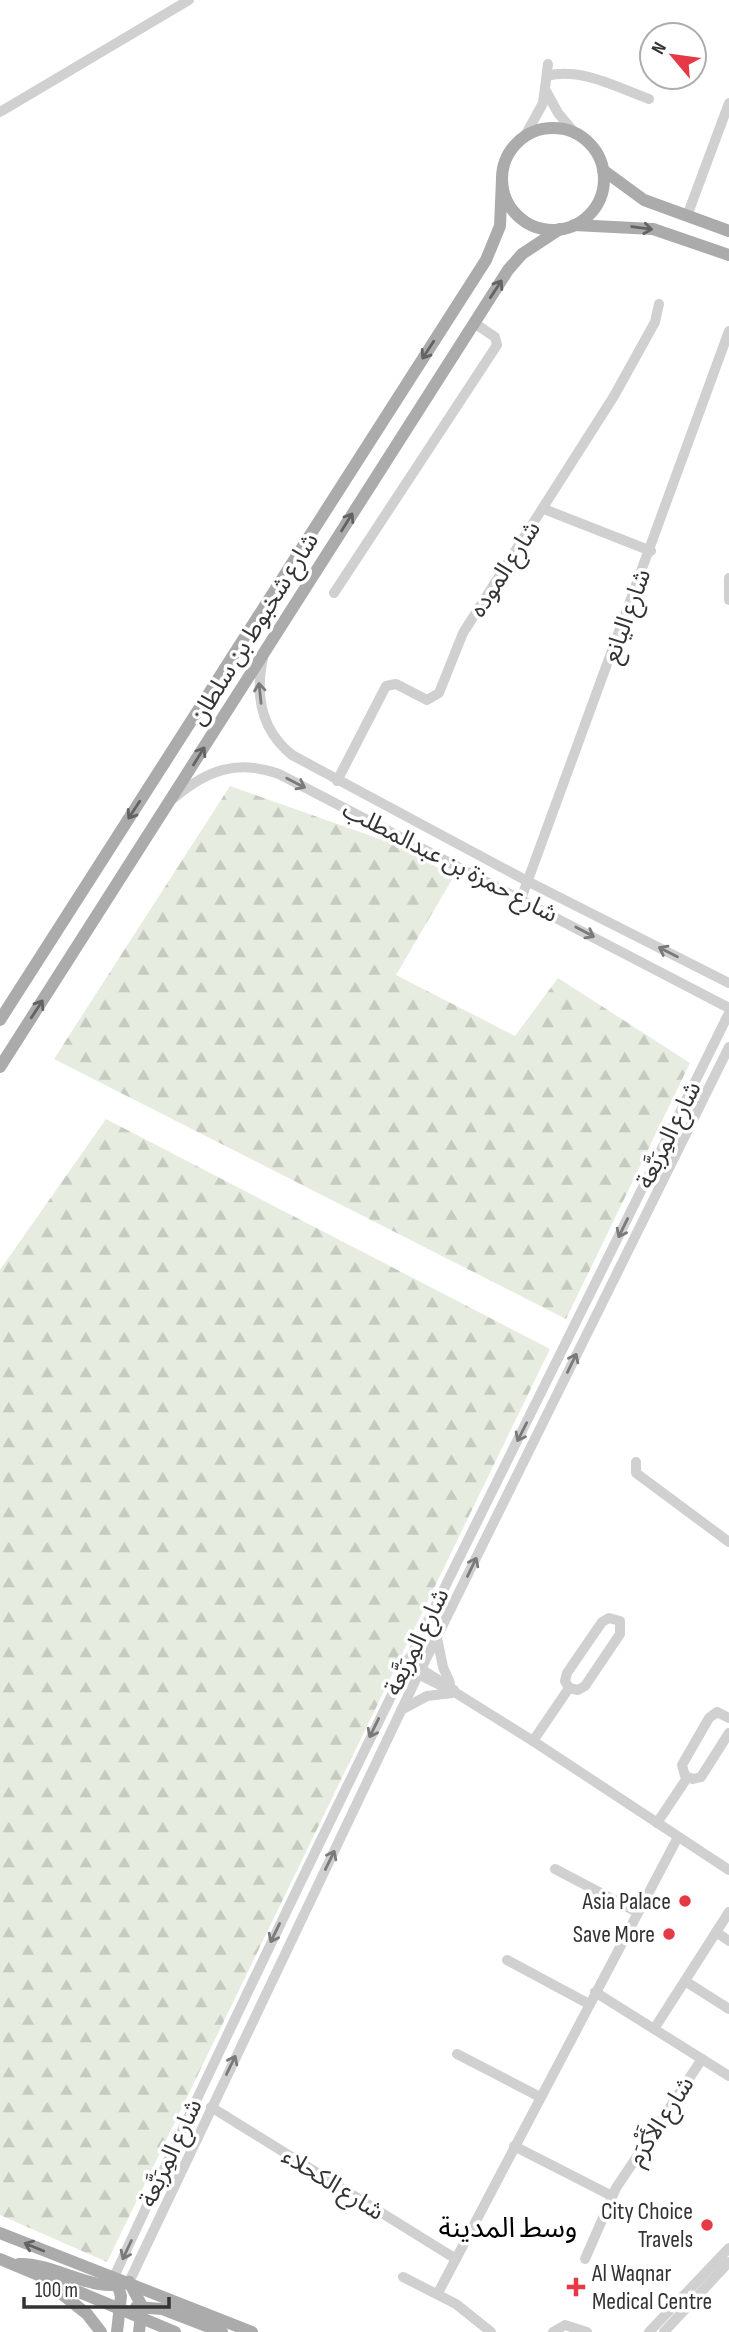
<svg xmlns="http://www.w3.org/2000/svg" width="729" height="2332" font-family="'Sofia Sans Condensed','Noto Sans Arabic',sans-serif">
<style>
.forest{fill:url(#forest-firs)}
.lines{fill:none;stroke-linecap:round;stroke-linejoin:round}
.minor{stroke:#d0d0d0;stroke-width:10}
.major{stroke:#ababab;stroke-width:12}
.oneway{stroke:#636363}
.oneway2{stroke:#7a7a7a}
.poi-dot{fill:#e63946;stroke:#fff;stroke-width:2.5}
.labels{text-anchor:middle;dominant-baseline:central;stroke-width:7;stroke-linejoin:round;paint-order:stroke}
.street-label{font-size:24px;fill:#333;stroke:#fff}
.poi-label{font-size:24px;fill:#333;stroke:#fff;text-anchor:end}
.quarter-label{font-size:28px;fill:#000;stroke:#fff}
</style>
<defs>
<pattern id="forest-firs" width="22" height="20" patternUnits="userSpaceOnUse" patternTransform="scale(1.75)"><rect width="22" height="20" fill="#e6ecdf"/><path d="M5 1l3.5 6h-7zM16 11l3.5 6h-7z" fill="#c6cbc0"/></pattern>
</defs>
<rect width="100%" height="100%" fill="#fff"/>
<!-- forest -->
<g class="forest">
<path d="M230,786L391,843L454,876L396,975L515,1036L558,978L690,1063L566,1319L54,1059Z"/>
<path d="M106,1119L550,1349L107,2262L0,2215V1270Z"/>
</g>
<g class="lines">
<!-- minor -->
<g class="minor">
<path d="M547,76C581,67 618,88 649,99"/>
<path d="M546,91L558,113L574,132"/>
<path d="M0,112L189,0"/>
<path d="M525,136L543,103L548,64"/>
<path d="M687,216L729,103"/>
<path d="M544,509L651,551"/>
<path d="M729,578V600"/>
<path d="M334,593L497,345L495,337L474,323"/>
<path d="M263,658C255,695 261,730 292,755L529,882L729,983"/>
<path d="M337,781L386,686L396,684L427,700L439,693L463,633L614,396L655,322L659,304"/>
<path d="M174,798C207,770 237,759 279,774L729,1008"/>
<path d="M521,899L729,331"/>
<path d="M636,1462V1473L729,1542"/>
<path d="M609,1618L620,1621V1634L585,1686L578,1690L569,1688L565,1681L567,1673L602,1622Z"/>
<path d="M437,1638L443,1667L450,1683"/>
<path d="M407,1660L454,1690"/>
<path d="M404,1667L456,1693L533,1741L729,1870"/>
<path d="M401,1710L427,1696L452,1693"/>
<path d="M729,1718L717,1712L709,1718L682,1765L685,1776L693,1779L701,1777L729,1733"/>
<path d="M533,1741L569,1688"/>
<path d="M657,1823L687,1778"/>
<path d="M555,1869L637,1912"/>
<path d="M716,1932L729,1941"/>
<path d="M507,1960L589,2004"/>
<path d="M685,1981L729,2009"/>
<path d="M595,1992L729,2076"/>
<path d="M654,2029L729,1912"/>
<path d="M457,2054L540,2097"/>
<path d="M211,2107L456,2259"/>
<path d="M514,2146L612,2196"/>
<path d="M585,2259L616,2188L702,2059"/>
<path d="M114,2277C310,1851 522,1433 729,1013"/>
<path d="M403,2277L456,2304L491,2332"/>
<path d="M129,2282L418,1675L729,1047"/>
<path d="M438,2293L678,1837"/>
<path d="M553,2332L565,2325L587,2332"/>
<path d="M649,2332L729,2248"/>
<path d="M664,2332L729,2262"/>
</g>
<!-- major -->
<g class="major">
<circle cx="553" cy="179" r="51"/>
<path d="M603,170L644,200L729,231"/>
<path d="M574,225L653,229L729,255"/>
<path d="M0,1020L486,260L500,226L502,179"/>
<path d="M0,1067L508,270L522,254L560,229"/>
<path d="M0,2233L252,2332"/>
<path d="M0,2259L175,2332"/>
<path d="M19,2264C57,2263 93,2295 129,2282L142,2306L139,2332"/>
<path d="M116,2280L121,2296L117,2332"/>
<path d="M53,2287L87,2314L101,2332"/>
<path d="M136,2307L162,2309L222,2332"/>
</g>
</g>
<!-- one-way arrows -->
<defs><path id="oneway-shaft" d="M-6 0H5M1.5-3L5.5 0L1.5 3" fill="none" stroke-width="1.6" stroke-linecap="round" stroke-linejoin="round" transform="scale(1.75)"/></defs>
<g class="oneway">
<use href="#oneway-shaft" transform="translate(642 228) rotate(8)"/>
<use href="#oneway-shaft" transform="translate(496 289) rotate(-57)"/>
<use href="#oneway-shaft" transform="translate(428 350) rotate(123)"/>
<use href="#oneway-shaft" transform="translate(347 522) rotate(-58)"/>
<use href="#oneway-shaft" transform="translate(199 756) rotate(-58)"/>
<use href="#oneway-shaft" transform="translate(134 810) rotate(123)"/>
<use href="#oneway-shaft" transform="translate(37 1009) rotate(-57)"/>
<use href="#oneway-shaft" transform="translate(34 2247) rotate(-158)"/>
</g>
<g class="oneway2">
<use href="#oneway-shaft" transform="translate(260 693) rotate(-96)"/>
<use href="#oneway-shaft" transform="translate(296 783) rotate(27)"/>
<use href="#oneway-shaft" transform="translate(585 932) rotate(28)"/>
<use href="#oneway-shaft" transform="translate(668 952) rotate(-153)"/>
<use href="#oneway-shaft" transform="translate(623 1228) rotate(116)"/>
<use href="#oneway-shaft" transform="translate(572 1363) rotate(-64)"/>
<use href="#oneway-shaft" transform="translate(522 1432) rotate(117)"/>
<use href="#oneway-shaft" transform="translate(472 1567) rotate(-64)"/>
<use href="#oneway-shaft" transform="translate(374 1728) rotate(116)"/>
<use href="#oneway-shaft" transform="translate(330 1860) rotate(-64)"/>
<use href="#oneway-shaft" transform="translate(275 1933) rotate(116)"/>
<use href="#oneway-shaft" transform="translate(231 2065) rotate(-64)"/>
<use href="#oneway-shaft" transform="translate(127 2250) rotate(115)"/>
</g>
<!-- markers -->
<g class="poi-dot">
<circle cx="685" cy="1901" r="7"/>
<circle cx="669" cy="1934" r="7"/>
<circle cx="707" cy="2225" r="7"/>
<path d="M572.5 2276.5h7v7h7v7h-7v7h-7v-7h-7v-7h7z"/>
</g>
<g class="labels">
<!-- street labels -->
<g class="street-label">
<text transform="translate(505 569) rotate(-57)">شارع الموده</text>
<text transform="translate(627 616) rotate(-70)">شارع اليانع</text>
<text transform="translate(254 629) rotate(-58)">شارع شخبوط بن سلطان</text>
<text transform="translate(450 862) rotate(27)">شارع حمزة بن عبدالمطلب</text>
<text transform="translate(669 1135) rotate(-64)">شارع المِرَبَّعة</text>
<text transform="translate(417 1642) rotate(-64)">شارع المِرَبَّعة</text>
<text transform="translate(661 2121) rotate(-57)">شارع الأَكْرَم</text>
<text transform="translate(171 2153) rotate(-65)">شارع المِرَبَّعة</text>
<text transform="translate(333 2184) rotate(32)">شارع الكحلاء</text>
</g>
<!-- poi labels -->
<g class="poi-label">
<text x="671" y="1901">Asia Palace</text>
<text x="655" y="1934">Save More</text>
<text x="693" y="2211">City Choice<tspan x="693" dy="28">Travels</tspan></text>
<text x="592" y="2273" text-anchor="start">Al Waqnar<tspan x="592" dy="28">Medical Centre</tspan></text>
</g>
<!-- quarter labels -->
<g class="quarter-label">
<text x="508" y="2228">وسط المدينة</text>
</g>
</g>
<!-- north arrow -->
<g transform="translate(673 56) rotate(299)"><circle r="33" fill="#ffffff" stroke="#adadad" stroke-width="2"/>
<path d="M0-5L12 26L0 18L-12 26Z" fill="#e63946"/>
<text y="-10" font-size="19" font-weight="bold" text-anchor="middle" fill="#333333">N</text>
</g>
<!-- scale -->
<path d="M24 2297v10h145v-10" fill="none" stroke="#333333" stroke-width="3.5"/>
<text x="35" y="2297" font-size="21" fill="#333333" stroke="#ffffff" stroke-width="5" paint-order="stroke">100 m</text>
</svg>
